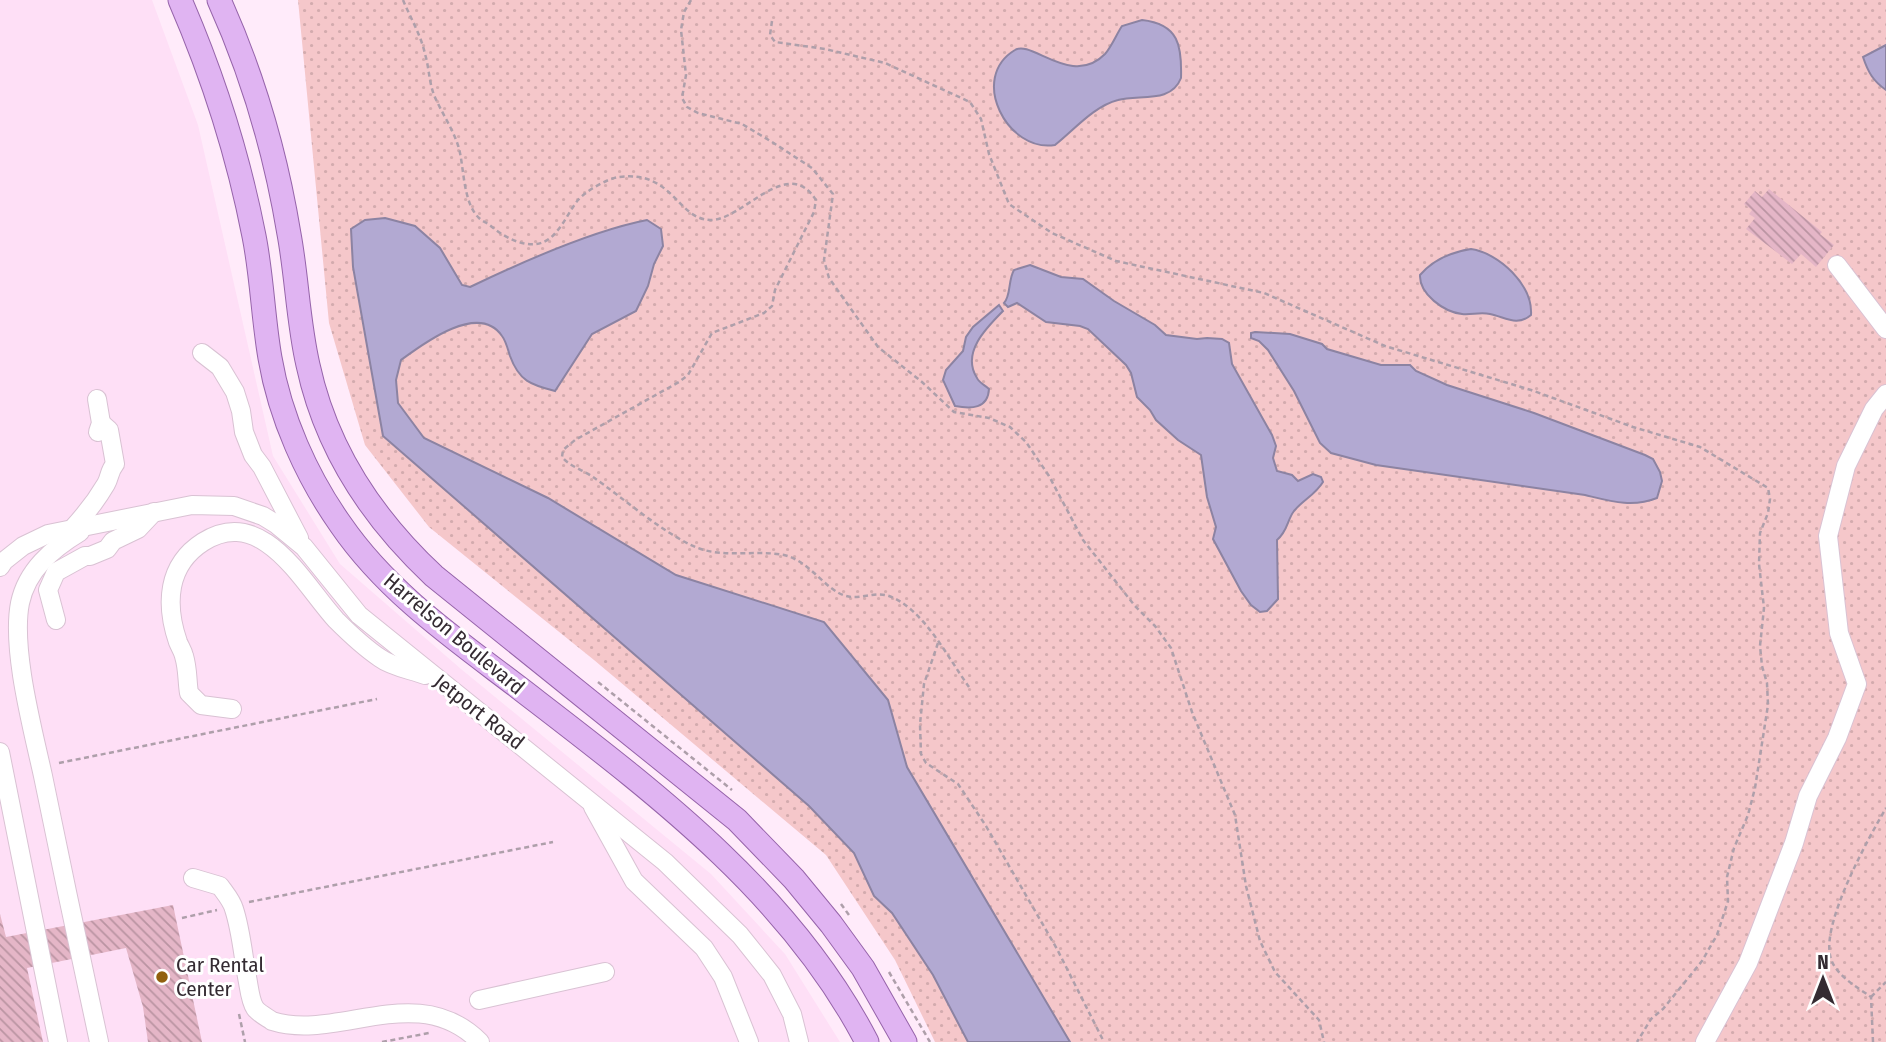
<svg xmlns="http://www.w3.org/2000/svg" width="1886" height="1042" font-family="'Fira Sans Condensed',sans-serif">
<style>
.built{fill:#fedff6}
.grass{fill:url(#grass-dots)}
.water{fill:#b2a9d2;stroke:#8c83a2;stroke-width:2}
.building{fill:url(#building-back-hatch)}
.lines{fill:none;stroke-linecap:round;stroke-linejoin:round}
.minor-casing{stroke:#d9c2d3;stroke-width:20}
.major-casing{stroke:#9664aa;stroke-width:25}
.path{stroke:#ae9faa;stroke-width:2.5;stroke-dasharray:5 3.5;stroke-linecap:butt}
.minor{stroke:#fff;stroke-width:18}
.major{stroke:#e0b4f2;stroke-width:23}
.poi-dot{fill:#91600e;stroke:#fff;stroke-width:2.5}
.labels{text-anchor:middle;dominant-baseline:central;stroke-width:6;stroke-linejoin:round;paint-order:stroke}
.street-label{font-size:21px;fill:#342b32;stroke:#fff}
.poi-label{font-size:21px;fill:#342b32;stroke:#fff;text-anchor:start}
</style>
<defs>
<pattern id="grass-dots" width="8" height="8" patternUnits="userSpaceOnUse" patternTransform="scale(1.75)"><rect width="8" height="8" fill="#f5c7ca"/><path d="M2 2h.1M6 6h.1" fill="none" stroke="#d3abae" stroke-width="1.8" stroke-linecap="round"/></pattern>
<pattern id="building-back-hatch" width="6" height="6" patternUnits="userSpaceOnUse" patternTransform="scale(1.75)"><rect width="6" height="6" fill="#e5b6c7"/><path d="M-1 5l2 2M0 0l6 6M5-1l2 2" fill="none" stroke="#ba94a2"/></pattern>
</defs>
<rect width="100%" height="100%" fill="#ffebfa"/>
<!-- built -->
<path class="built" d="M0,0H152L198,125L273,456L340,564L461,669L711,874L785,954L840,1042H0Z"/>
<!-- grass -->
<path class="grass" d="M298,0H1886V1042H935L895,960L826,855L594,660L429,527L365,445L329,323Z"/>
<!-- water -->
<g class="water">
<path d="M1142,20C1179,24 1182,46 1181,78C1171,104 1139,94 1118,100C1094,106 1074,130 1055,145C1008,153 968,78 1015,50C1031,39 1072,88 1105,54C1112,46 1116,35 1122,26Z"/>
<path d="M1886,45V90C1873,81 1868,72 1863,57Z"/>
<path d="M385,218L415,226L440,248L462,285L470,287C522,262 591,231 647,220L661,229L663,246L654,264L648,286L636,311L592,334L555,391C531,385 519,381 510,356C508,350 506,341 502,336C479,302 424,343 401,360L396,380L398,403L424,438L548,498L676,575L824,622L888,700L907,767L1070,1042H968L933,975L892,913L874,896L854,853L809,806L383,436L353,267L351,229L365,220Z"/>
<path d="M1471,249C1499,253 1533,285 1531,315C1517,327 1505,317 1490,314C1480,312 1471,315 1462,314C1444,312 1419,294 1420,275C1433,260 1451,252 1471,249Z"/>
<path d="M1030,265L1061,277L1083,279L1114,301L1155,325L1166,335L1197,339L1207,338L1222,339L1229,343L1232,364L1272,435L1276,446L1273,458L1277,471L1292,475L1298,481L1313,474L1321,477L1323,482C1315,495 1303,500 1294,511C1287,520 1288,531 1277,540L1278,599L1267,611L1260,612L1251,605L1241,591L1213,539L1216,527L1207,497L1201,455L1178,440L1156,420L1150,410L1137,397L1131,373L1126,365L1088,329L1080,326L1046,322L1017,303L1008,307L1004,303C1011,296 1008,280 1014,270Z"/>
<path d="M999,305L1003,311C986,328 961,353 977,378C979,383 985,385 989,389C988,409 971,409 955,406L943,380L946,370L963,351L966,337L973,327Z"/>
<path d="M1255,332L1290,334L1322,344L1327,349L1381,365H1410L1416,371L1447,385L1534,413L1645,455L1653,459L1660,472L1662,481L1657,498C1632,508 1610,501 1585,495L1376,465L1331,453L1320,443L1294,391L1268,350L1259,341L1251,338V333Z"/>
</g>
<!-- building -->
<g class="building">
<path d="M1769,189L1822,232L1820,234L1834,245L1816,267L1801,254L1792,264L1746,229L1755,218L1749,214L1752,210L1744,204L1755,191L1762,197Z"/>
<path d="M173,905L202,1042H148L143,1007L126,948L27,968L43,1042H0V914L6,937Z"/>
</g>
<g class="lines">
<defs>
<g id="minor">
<path d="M1837,265L1886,329"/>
<path d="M202,353L220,367L235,392L241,411L244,432L253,455L262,467L299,538"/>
<path d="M97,399L101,423L98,432"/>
<path d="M72,529C85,515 96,501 106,484C110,477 109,471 115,464L109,430L101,423"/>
<path d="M80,532C52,549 27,570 20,603C11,649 33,730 43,776C61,865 80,953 99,1042"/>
<path d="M0,567L4,561L23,546L48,534L192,505L234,506L263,516L276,524L304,547L359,615L665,862L740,935L772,975L792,1014L799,1042"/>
<path d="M56,620L48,590L56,572L85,556H90L107,549L113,541L138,529L154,512"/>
<path d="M232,709L201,705L189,693C187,681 188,669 184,656C183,651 180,647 178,642C165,604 167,565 203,542C263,504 303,584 336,620C349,633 365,648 380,658C392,667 412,670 425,675"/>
<path d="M0,752L58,1042"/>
<path d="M593,807L634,881L704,948L723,977L749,1042"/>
<path d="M193,878L220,886C225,893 232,901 234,909C241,930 243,955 247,977C249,986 250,1001 255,1008C258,1013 268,1018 272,1021C338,1042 417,979 480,1042"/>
<path d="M479,1000L605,972"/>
<path d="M1705,1042L1748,963L1794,843L1808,796L1837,738L1857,684L1839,633L1828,536L1846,466L1874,409L1886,394"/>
</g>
<g id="major">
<path d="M180,0C213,76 238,154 254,236C262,276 263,318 270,358C280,417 307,477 341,525C387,592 455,639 518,687C649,788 789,891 867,1042"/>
<path d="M219,0C252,73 276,155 289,234C297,277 298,322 308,365C326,449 372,518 434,576L737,820L794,879L831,924L863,968L905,1042"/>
</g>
</defs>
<!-- minor casing -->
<use href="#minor" class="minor-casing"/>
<!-- major casing -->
<use href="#major" class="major-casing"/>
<!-- path -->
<g class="path">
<path d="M403,0C410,17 421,35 425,54C429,67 429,82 434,95C442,114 456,133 460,153C464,172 464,204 479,218C483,222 488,223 492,227C511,242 539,255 557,231C565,222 570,210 578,200C586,191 606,179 619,177C673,170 677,219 710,220C743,221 787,154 816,200L814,212L775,290L772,306L764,313L712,333L688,375L679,382L575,440L563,450L562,457C569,466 583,470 593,477C622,497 672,541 704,550C730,557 758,550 784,555C810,561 825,590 846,596C860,600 875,591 889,596C924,609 948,658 969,687"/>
<path d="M691,0L684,12L681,30L686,75L682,98L687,107L698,113L742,124L772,142L812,168L833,194L824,260L829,278L878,347L922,382L954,412L989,418L1010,427L1026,442L1049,476L1083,540L1135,606L1155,626L1171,648L1192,712L1235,815L1246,886L1260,941L1275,972L1319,1020L1324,1042"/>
<path d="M772,21L770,35L775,42L825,49L885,63L970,102L981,119L989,154L1009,204L1052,233L1116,261L1264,293L1385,346L1531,390L1633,427L1700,447L1768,488L1770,499L1768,513L1760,533L1759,564L1764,608L1760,646L1762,666L1767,683L1768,705L1755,788L1748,815L1734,848L1727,877L1728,901L1717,935L1702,961L1663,1009L1651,1019L1637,1042"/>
<path d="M938,643L924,684L920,724L921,754L926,763L958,784L986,826L1057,949L1104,1042"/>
<path d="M598,682L732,790"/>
<path d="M59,763L377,699"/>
<path d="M249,902L553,842"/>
<path d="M841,904L849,915"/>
<path d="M182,918L217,910"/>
<path d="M889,972L930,1042"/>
<path d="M1871,997L1886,982"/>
<path d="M239,1014L245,1042"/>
<path d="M382,1042L429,1033"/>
<path d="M1873,1042L1871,997C1857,987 1833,974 1830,955C1823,920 1868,839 1886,808"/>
</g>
<!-- minor -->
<use href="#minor" class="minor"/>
<!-- major -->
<use href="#major" class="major"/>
</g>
<!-- markers -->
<circle class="poi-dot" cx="162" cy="977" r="7"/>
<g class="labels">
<!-- street labels -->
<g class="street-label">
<text transform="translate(454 634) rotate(40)">Harrelson Boulevard</text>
<text transform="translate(479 712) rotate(38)">Jetport Road</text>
</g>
<!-- poi labels -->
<g class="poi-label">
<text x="176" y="965">Car Rental<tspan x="176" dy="24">Center</tspan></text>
</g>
</g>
<!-- north arrow -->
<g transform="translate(1823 979)" stroke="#ffffff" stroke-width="5" paint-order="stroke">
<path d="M0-5L12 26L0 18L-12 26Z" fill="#342b32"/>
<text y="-10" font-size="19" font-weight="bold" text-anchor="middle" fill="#342b32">N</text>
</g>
</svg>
